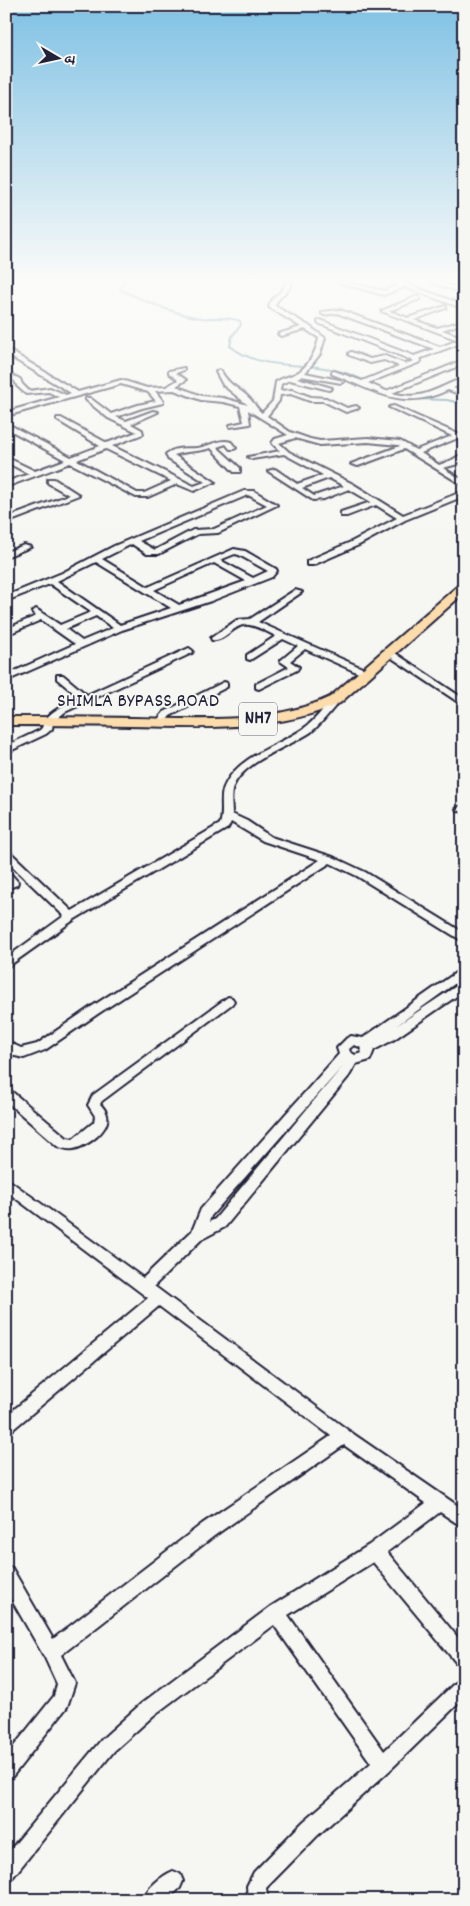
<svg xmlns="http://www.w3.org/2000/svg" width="470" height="1906" font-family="Dekko,'Playpen Sans Deva',sans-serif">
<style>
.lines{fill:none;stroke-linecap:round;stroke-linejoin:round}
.stream{stroke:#5c8d9d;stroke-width:2}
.minor-casing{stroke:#22223b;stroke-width:4}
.highway-casing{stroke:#22223b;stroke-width:4}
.minor{fill:#f6f6f2;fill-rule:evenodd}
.highway{fill:#fcdcac;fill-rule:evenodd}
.labels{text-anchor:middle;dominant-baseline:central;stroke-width:4;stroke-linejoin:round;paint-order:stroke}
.shield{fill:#f6f6f2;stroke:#626272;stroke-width:1}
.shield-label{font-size:19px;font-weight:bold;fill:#22223b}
.street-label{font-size:20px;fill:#22223b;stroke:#f6f6f2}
</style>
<rect width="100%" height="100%" fill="#f6f6f2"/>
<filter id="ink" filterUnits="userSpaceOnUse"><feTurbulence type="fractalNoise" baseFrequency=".02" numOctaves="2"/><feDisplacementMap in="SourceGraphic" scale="10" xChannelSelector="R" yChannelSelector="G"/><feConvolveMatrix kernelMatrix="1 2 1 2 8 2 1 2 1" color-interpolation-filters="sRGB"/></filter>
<g filter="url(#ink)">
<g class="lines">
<!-- stream -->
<g class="stream">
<path d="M125,282L120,288L121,290C144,301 176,315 202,318C215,319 228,316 240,321L241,325L232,336L230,346C256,367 286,364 318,367C337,369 356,375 372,385"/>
<path d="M415,399L447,400L464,404"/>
</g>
<defs>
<g id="minor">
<path d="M286,282H292C290,293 277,296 275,306L309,326L325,338L320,354L305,373L344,381L341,383L301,376L297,378L332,388L329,390L290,380L281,384L280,391L292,390L311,397L326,398L347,408L356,406L359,408L346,412L323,401H310L291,394L280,395L279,401L267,416L290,432L310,439L320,441L368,438L400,441L416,450L452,436L389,407L394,406L458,434H463V436L421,453L439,465L452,460L464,453V459L458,464L443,468L464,481V486L404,449L358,466L351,464L400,446L398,445L368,442L320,445L295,438L279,443L289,452L353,484L403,515L464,491V496L405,520L359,545L313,565H307V561L353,541L397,518L376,505L347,516H341V512L371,502L349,489L324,499L313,500L268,471L275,469L297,484L323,475L284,454L252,459L248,457L280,451L272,443L275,439L288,435L248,410L250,424L230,427V425L244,422L240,406L223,402L201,400L174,390L155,391L163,401V403L142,408L116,417L126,421L153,411L158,412L131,424L142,430L143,434L112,446L194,486L205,482L168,459L166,454C177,446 185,449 197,448C208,447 220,438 231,442L236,448L234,449H230L226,444L217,447L240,468V472H234L211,448C198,452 186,451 174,455L215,482L194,491L177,484L148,497H136L70,463L6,487V482L29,474L6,462V457L35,471L65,460L6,428V423L71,457L100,446L57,420V418H61L107,443L137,432L108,418L86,400V398H90L111,414L138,405L156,401L148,392L121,384L6,416V412L59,397L49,392L26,394L17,386L15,381L6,377V372L20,379L22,384L29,391L50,388L66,395L71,393L6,354V351H10L78,392L121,380L147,388L166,387L178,380L169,373V371L184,368V370L176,373L186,380L176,386L202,396L223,398L248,405L223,385L216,372L219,370L221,371C229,386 238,387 249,398C255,404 256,408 262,413L273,401L276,382C282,378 288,377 295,374C308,368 316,352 319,338L305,329L281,336L278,334L301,327L269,307C271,295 284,294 286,282ZM106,449L171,481L144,493H137L77,460ZM329,478L344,486L314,496L302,488Z"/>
<path d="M337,282H347L384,291L399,285L393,282H401L464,305V309L405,287L384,295Z"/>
<path d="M432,282H441L464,290V294Z"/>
<path d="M418,296L420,299L389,311L408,318L446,306V308L414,320L437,328L463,321V323L442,330L464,338V342L419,359L421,361L418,363L368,383L386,391L464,360V364L392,393C423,402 437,387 464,378V383L453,388L464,392V396L448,390C403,412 374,390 332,374V372L334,371L362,381L399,366L384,360L370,363L349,355V353L351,352L370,359L385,356L405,364L414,361L318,323V321L320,320L414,356L434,349L337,313L324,315L322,314V312L340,310L440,347L458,340L381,311Z"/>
<path d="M48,479H54L79,495L6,523V518L69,495L48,483Z"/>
<path d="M244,491H254L277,505L218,533L198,534L159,554H147L132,544L102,559L148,587L234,549L245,551L276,569L277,571L272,577L211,601L122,630L6,681V675L75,644L41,620L6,635V629L36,616L32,612L36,609L60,625L91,612L50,584L6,601V596L62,573L114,546ZM248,495L267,505L214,529L193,530L155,550L139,541ZM235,554L239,555L268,571L253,578L220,560ZM96,562L171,608L120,625L57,581ZM214,563L246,581L179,605L154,590ZM96,616L113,628L82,641L66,629Z"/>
<path d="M24,545L31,547L6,557V552Z"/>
<path d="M295,590L302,592L258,622L369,671V675H363L305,649L290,661L299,667L297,670L259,689L256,688V684L289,667L280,661L298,646L283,639L250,660L247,659V655L276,636C267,632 253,623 243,625C232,627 224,642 212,640L211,638L237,620L250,619Z"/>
<path d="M189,648L193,651L192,653L65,712L53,722L52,729L46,734L6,753V746L40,730C44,727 42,724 45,720C53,709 68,704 80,698L57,679V675H63L87,695Z"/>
<path d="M389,649L464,699V706L386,654L385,652Z"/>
<path d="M224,682L227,683V687L170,716L163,725L160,726L155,723L164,712Z"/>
<path d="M335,697L340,700C331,711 322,723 311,732C289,747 243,761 233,787C230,796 232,806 232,814L247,821L271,837L333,857L365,872L464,933V942L357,876L330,863L99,1013L45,1050L24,1058L15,1056L6,1051V1041L21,1048L37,1044L91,1007L320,860L263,841L231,822L228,828L75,919L6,968V958L64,916L6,860V851L10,852L72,911L220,824C225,811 218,796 226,783C241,755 278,746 303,729C315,721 323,709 332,698Z"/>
<path d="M461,806L464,807V813L456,809Z"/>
<path d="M6,872L10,873L18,882L17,885L6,889Z"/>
<path d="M464,967V977L396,1026L464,981V991L393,1040L374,1050L370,1060L356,1064L349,1076L225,1227L202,1239L154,1286L349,1431L464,1510V1528L440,1512L387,1552L464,1645V1667L458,1665L373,1562L288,1615L384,1751L458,1680L464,1677V1698L389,1771L317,1836L266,1888L268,1900H248L247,1886L254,1872L303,1822L371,1763L274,1625L154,1715L114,1751L13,1877L6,1879V1855L102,1739L142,1703L270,1607L369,1545L426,1503L344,1445L214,1536L61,1655L75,1683L67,1707L12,1777L6,1780V1756L54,1696L57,1684L45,1658L6,1590V1566L12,1568L53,1639L202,1524L331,1436L159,1306L11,1431L6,1433V1416L148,1298L6,1191V1178L143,1278L192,1231L201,1209L339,1054L337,1048L347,1038L351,1036L363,1038ZM354,1045L360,1047L362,1053L355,1055L350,1052L349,1049ZM343,1066L215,1219L209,1222L211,1216Z"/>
<path d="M228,997L232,998L234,1001L232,1004L102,1101L100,1104C103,1107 106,1111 107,1115C111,1130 86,1147 73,1149C67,1150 62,1148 57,1146L6,1101V1088L10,1090L67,1138L73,1139L94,1122L95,1116L88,1105L93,1095Z"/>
<path d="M173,1871L180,1874L183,1881L180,1888L167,1900H143C147,1888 161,1876 173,1871Z"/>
</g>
<path id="highway" d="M460,584H464V593L340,703C275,733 199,727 129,726C88,725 47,725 6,725V717C48,717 90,717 132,718C197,719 270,725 330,697Z"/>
</defs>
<!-- minor casing -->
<use href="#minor" class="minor-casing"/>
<!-- highway casing -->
<use href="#highway" class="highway-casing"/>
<!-- minor -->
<use href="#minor" class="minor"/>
<!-- highway -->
<use href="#highway" class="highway"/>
</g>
</g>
<!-- sky -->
<linearGradient id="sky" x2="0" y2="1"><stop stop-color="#7fc1e4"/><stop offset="0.51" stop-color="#fbfbf9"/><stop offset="1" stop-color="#fbfbf9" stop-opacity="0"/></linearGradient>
<rect width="470" height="549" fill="url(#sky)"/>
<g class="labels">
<!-- shield labels -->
<rect class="shield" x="239" y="702.5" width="38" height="33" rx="4"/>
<g class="shield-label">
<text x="258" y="719">NH7</text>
</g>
<!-- street labels -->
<g class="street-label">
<text x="138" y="702">SHIMLA BYPASS ROAD</text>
</g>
</g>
<!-- margin -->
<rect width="470" height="1906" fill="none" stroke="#f6f6f2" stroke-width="25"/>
<rect x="12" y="12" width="445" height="1881" fill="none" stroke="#22223b" stroke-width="2" filter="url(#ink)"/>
<!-- north arrow -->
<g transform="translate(58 58) rotate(99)" stroke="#f6f6f2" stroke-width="4" paint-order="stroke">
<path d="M0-4L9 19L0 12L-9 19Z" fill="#22223b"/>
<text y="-8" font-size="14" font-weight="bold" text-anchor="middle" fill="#22223b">उ</text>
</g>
</svg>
